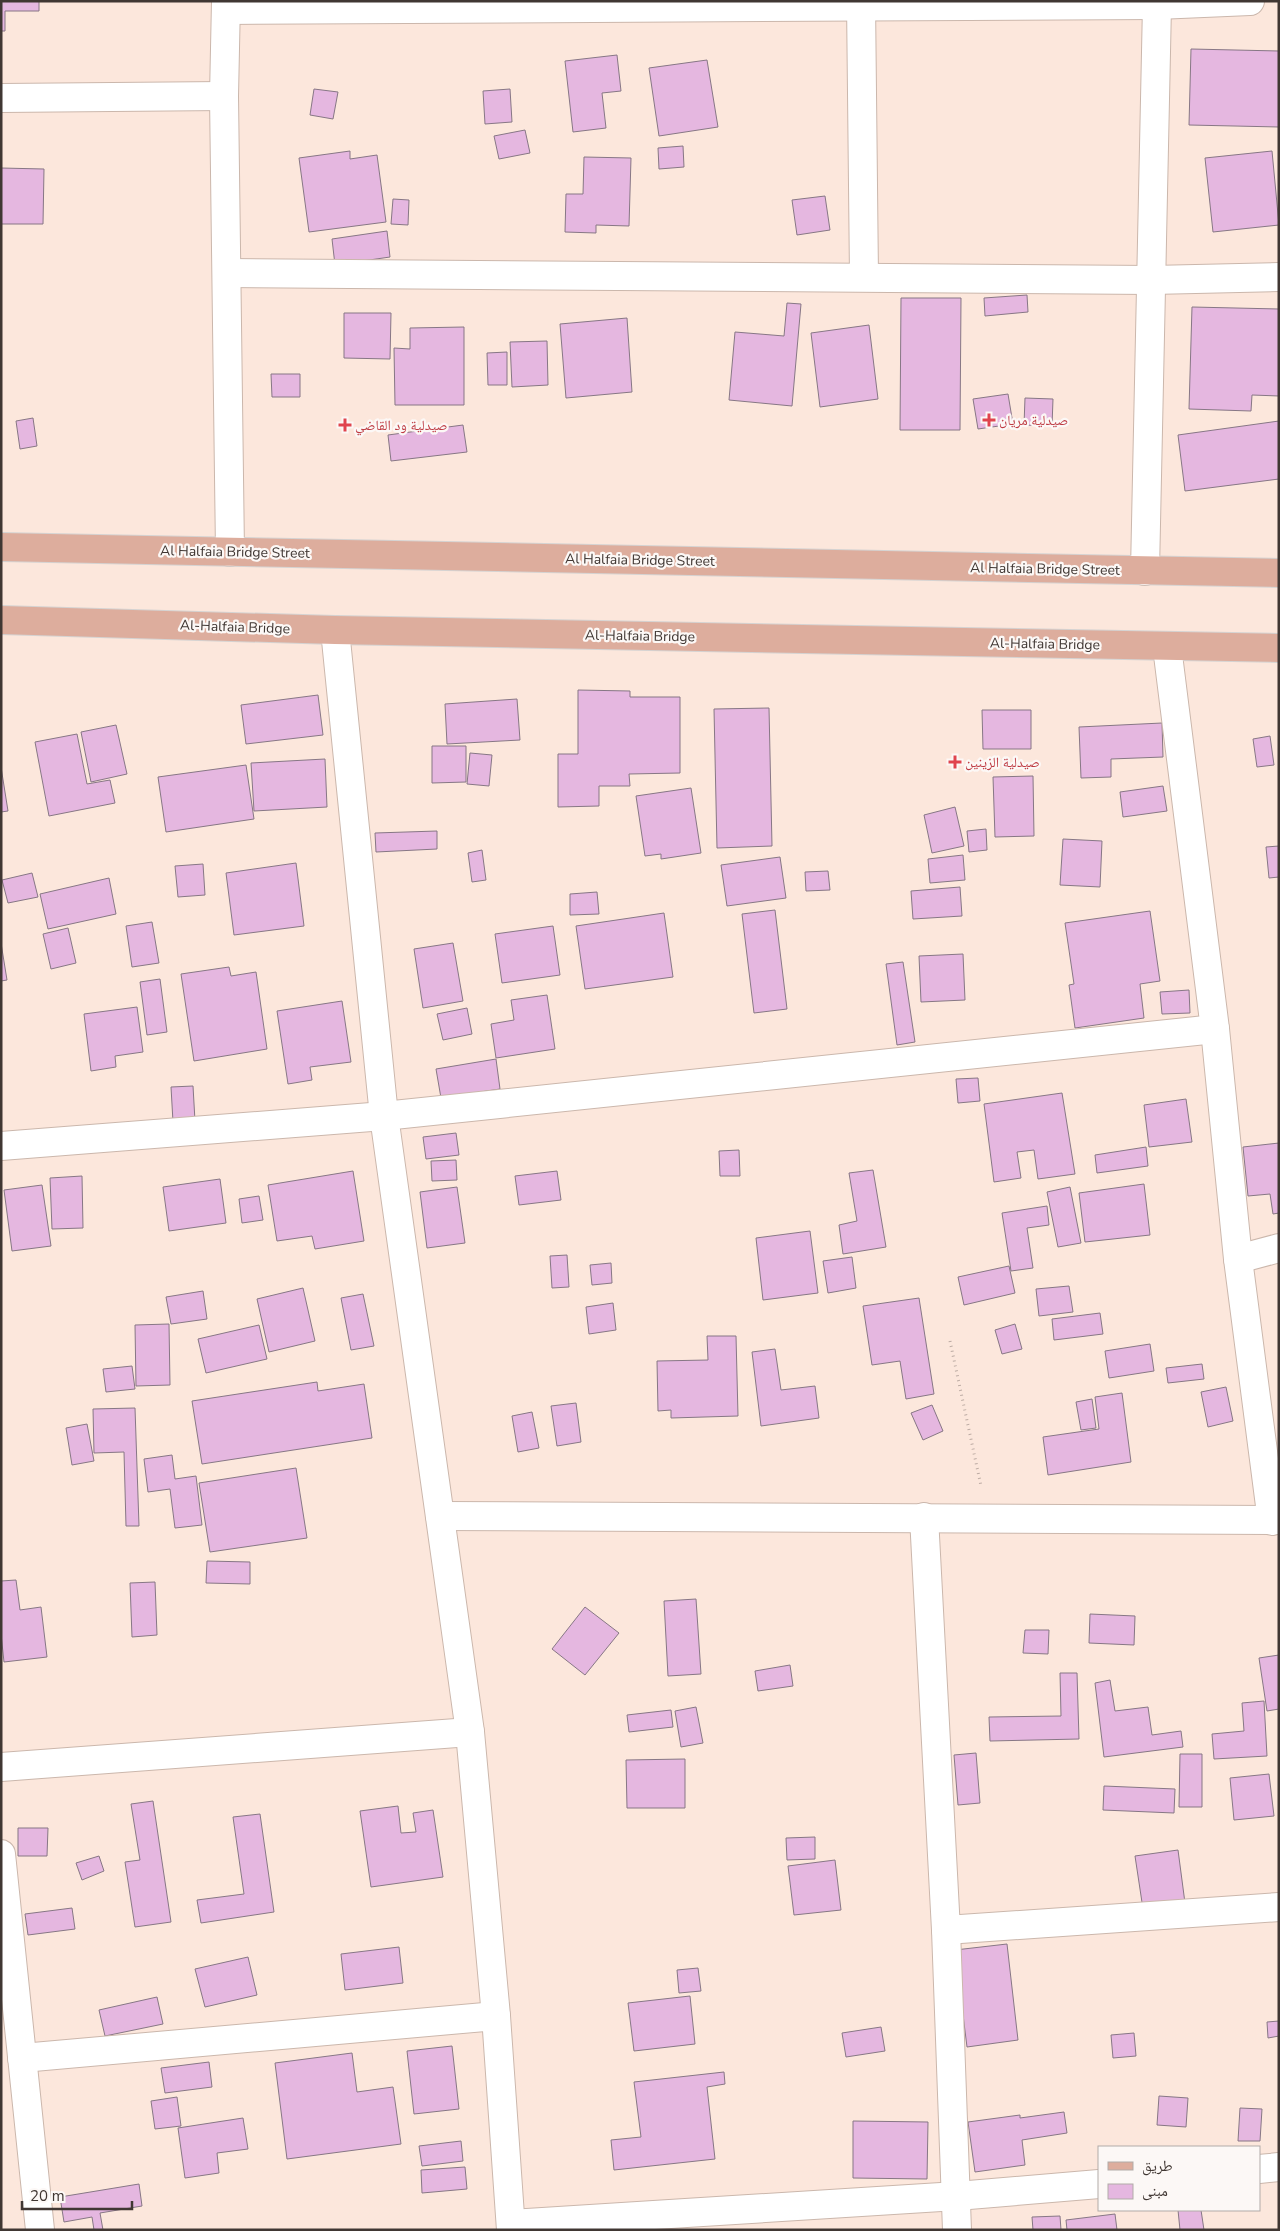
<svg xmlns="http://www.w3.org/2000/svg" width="1280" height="2231" font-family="'Nunito Sans','Noto Naskh Arabic',sans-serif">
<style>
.building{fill:#e5b7e0;stroke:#877785}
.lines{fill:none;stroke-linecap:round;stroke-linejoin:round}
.minor-casing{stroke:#cbb7ac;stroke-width:30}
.major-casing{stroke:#d5d3d2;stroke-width:30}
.path{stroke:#bdaca4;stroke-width:3;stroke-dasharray:1 4;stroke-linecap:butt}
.minor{stroke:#fff;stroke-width:28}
.major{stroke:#ddad9d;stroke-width:28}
.health-dot{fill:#e0444e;stroke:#fcf8f6;stroke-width:2}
.labels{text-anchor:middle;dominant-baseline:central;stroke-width:4.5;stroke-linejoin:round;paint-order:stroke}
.health-label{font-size:14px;fill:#be3a42;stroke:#fcf8f6;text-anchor:start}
.street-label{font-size:14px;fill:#403733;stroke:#fcf8f6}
</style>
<rect width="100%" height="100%" fill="#fce7dc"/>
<!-- building -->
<g class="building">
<path d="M1,1H39V11H5V31H1Z"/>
<path d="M1191,49L1279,51V127L1189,125Z"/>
<path d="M617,55L621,91L602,93L606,128L573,132L565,61Z"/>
<path d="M707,60L718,127L659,136L649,68Z"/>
<path d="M314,89L338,92L333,119L310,115Z"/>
<path d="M510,89L512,122L485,124L483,91Z"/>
<path d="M525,130L530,153L499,159L494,136Z"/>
<path d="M683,146L684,167L659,169L658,148Z"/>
<path d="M350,151V159L377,155L386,222L309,232L299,158Z"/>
<path d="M1272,151L1279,225L1213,232L1205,158Z"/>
<path d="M584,157L631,158L629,226L596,225V233L565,232L566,194H583Z"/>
<path d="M1,168L44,169L43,224H1Z"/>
<path d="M825,196L830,230L797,235L792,200Z"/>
<path d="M393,199L409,200L408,225L391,224Z"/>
<path d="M387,231L390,257L335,265L332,239Z"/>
<path d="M1027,295L1028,312L985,316L984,298Z"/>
<path d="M901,298H961L960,430H900Z"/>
<path d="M787,303L801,304L792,406L729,400L735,332L784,336Z"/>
<path d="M1192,307L1279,309V396L1252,395L1251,411L1189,409Z"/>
<path d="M344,313H391L390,359L344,358Z"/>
<path d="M627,318L632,392L566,398L560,324Z"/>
<path d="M869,325L878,399L820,407L811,333Z"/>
<path d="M464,327V405H395L394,348L410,349V328Z"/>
<path d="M547,341L548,385L512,387L510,342Z"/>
<path d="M507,352V385H488L487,353Z"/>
<path d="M271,374H300V397H272Z"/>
<path d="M1008,394L1013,424L978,429L973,399Z"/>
<path d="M1025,398L1053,399L1052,426L1024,425Z"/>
<path d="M33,418L37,446L20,449L16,421Z"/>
<path d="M1279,421V479L1185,491L1178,435Z"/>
<path d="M463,425L467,452L391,461L388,435Z"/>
<path d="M578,690L630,691V697H680V773L629,774L630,786H599V806L558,807V754H578Z"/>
<path d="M318,695L323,735L246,744L241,705Z"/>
<path d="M517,699L520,740L447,744L445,704Z"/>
<path d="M769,708L772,846L717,848L714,709Z"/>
<path d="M982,710H1031V749H983Z"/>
<path d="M1162,723L1163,757L1111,759V777L1081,778L1079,727Z"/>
<path d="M116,725L127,774L91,782L81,732Z"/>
<path d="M77,734L87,784L110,780L115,803L49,816L35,742Z"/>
<path d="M1270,736L1274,765L1257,767L1253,739Z"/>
<path d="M432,746H466V782L432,783Z"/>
<path d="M470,753L492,755L489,786L467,784Z"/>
<path d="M325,759L327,807L254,811L251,763Z"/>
<path d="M246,765L254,819L166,832L158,777Z"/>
<path d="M1,767L8,811L1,812Z"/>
<path d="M1033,776L1034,836L995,837L993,777Z"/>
<path d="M1163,786L1167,811L1123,817L1120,792Z"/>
<path d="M691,788L701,853L661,859V854L645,856L636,796Z"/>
<path d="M955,807L964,846L932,853L924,815Z"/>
<path d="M986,829L987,850L969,852L967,831Z"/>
<path d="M437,831V849L376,852L375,833Z"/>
<path d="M1063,839L1102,841L1100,887L1060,885Z"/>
<path d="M1279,846V877L1269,878L1266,847Z"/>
<path d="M482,850L486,880L472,882L468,853Z"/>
<path d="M963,855L965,880L930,883L928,859Z"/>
<path d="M780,857L786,898L727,906L721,865Z"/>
<path d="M296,863L304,926L234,935L226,873Z"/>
<path d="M203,864L205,895L178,897L175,866Z"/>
<path d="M828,871L830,890L806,891L805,872Z"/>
<path d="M32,873L38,897L8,903L2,880Z"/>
<path d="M109,878L116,914L48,929L40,894Z"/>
<path d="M960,887L962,916L913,919L911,891Z"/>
<path d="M597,892L599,914L570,915V894Z"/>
<path d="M775,910L787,1009L754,1013L742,914Z"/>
<path d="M1150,911L1160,981L1140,984L1144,1018L1075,1028L1069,985L1074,984L1065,923Z"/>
<path d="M664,913L673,977L585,989L576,926Z"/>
<path d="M152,922L159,963L132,967L126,926Z"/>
<path d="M553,926L560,975L502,983L495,934Z"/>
<path d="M68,928L76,963L51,969L43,934Z"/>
<path d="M1,943L7,980L1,981Z"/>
<path d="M453,943L463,1001L423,1008L414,949Z"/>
<path d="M963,954L965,1000L921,1002L919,956Z"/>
<path d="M903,962L915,1042L897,1045L886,964Z"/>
<path d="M229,967L231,976L256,972L267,1049L194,1061L181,974Z"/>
<path d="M160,979L167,1032L147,1035L140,982Z"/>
<path d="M1189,990L1190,1013L1162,1014L1160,992Z"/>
<path d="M547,995L555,1049L496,1058L491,1024L514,1020L511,1000Z"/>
<path d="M342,1001L351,1062L310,1067L312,1080L288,1084L277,1011Z"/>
<path d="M137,1007L143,1052L115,1056L116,1067L91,1071L84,1014Z"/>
<path d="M467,1008L472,1034L443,1040L437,1014Z"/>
<path d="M496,1059L500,1089L441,1098L436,1069Z"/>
<path d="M978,1078L980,1101L958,1103L956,1079Z"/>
<path d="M193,1086L195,1121L173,1122L171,1087Z"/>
<path d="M1062,1093L1075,1174L1038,1179L1034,1150L1017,1152L1021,1178L994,1182L984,1104Z"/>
<path d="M1186,1099L1192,1142L1149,1147L1144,1105Z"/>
<path d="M456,1133L459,1155L426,1159L423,1137Z"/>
<path d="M1279,1143V1213L1273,1214L1270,1194L1248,1196L1243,1147Z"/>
<path d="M1146,1147L1148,1166L1097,1173L1095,1155Z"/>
<path d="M739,1150L740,1176H720L719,1151Z"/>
<path d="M456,1160L457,1180L432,1181L431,1161Z"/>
<path d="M873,1170L886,1247L843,1254L839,1225L857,1221L849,1173Z"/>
<path d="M353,1171L364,1241L315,1249L312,1236L277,1241L268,1185Z"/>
<path d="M557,1171L561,1200L519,1205L515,1176Z"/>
<path d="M82,1176L83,1228L52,1229L50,1178Z"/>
<path d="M220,1179L226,1223L169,1231L163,1187Z"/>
<path d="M1144,1184L1150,1235L1085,1242L1079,1193Z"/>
<path d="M42,1185L51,1246L12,1251L4,1190Z"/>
<path d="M457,1187L465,1243L427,1248L420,1192Z"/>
<path d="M1070,1187L1081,1243L1058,1247L1047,1192Z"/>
<path d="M259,1196L263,1220L242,1223L239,1199Z"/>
<path d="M1047,1206L1049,1225L1027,1228L1033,1268L1011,1271L1002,1213Z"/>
<path d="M810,1231L818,1293L763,1300L756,1238Z"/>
<path d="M567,1255L569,1287L552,1288L550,1256Z"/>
<path d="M852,1257L856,1288L828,1293L823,1261Z"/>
<path d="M611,1263L612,1283L592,1285L590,1265Z"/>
<path d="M1009,1266L1015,1293L964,1305L958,1277Z"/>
<path d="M1069,1286L1073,1312L1039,1316L1036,1289Z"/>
<path d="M303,1288L315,1341L269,1352L257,1299Z"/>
<path d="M203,1291L207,1319L171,1324L166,1297Z"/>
<path d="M363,1294L374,1346L351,1350L341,1298Z"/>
<path d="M919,1298L934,1394L906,1399L900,1361L872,1365L863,1306Z"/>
<path d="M613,1303L616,1330L589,1334L586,1307Z"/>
<path d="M1100,1313L1103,1334L1054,1340L1052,1319Z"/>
<path d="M169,1324L170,1385L136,1386L135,1325Z"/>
<path d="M1015,1324L1022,1349L1002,1354L995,1330Z"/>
<path d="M259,1325L267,1359L206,1373L198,1339Z"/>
<path d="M707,1336H736L738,1416L671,1418V1410L658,1411L657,1361L708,1360Z"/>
<path d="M1150,1344L1154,1371L1109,1378L1105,1351Z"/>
<path d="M775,1349L781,1390L815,1386L819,1418L761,1426L752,1352Z"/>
<path d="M1202,1364L1204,1379L1168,1383L1166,1368Z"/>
<path d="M132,1366L135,1389L106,1392L103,1369Z"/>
<path d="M317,1382L318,1391L364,1384L372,1438L202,1464L192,1401Z"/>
<path d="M1226,1387L1233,1421L1208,1427L1201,1392Z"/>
<path d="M1122,1393L1131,1462L1048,1475L1043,1437L1099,1429L1095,1397Z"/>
<path d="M1092,1399L1096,1428L1081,1430L1076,1402Z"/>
<path d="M576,1403L581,1442L557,1446L551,1406Z"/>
<path d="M932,1405L943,1431L923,1440L911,1413Z"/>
<path d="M135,1408L139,1526H126L124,1452L94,1453L93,1409Z"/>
<path d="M532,1412L539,1448L518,1452L512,1416Z"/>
<path d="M87,1424L94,1461L72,1465L66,1428Z"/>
<path d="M172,1455L175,1479L196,1476L202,1525L175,1528L170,1489L148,1492L144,1459Z"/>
<path d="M296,1468L307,1538L210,1552L199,1483Z"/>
<path d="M207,1561L250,1562V1584L206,1583Z"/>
<path d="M16,1580L20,1610L41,1607L47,1657L4,1662L1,1634V1581Z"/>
<path d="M155,1582L157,1635L132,1637L130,1583Z"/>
<path d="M696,1599L701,1674L668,1676L664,1601Z"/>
<path d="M585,1607L619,1633L585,1675L552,1649Z"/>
<path d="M1090,1614L1135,1616L1134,1645L1089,1643Z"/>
<path d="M1025,1630H1049L1048,1654L1023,1653Z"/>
<path d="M1279,1655V1709L1267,1711L1259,1658Z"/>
<path d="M790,1665L793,1686L758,1691L755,1671Z"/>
<path d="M1060,1673H1077L1079,1739L990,1741L989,1717L1061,1716Z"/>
<path d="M1110,1680L1115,1711L1148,1707L1152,1735L1181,1731L1183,1747L1104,1757L1095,1683Z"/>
<path d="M1264,1701L1267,1756L1214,1759L1212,1734L1244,1731L1242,1703Z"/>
<path d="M696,1707L703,1743L681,1747L675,1711Z"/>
<path d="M671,1710L673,1727L629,1732L627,1715Z"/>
<path d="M976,1753L980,1803L958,1805L954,1755Z"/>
<path d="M1180,1754H1202V1807H1179Z"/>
<path d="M685,1759V1808H627L626,1760Z"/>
<path d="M1269,1774L1274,1816L1234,1820L1230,1778Z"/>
<path d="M1104,1786L1175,1789L1174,1813L1103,1810Z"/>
<path d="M153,1801L171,1922L135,1927L125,1862L140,1860L131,1804Z"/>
<path d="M398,1806L401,1833L416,1832L413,1813L433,1810L443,1877L371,1887L360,1811Z"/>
<path d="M260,1814L274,1912L201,1923L197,1900L244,1894L233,1817Z"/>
<path d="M18,1828H48L47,1856H18Z"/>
<path d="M815,1837V1859L787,1860L786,1838Z"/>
<path d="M1178,1850L1185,1903L1143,1909L1135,1856Z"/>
<path d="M99,1856L104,1871L82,1880L76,1863Z"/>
<path d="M835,1860L841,1910L794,1915L788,1866Z"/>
<path d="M72,1908L75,1929L28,1935L25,1914Z"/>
<path d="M1007,1944L1018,2040L967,2047L955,1950Z"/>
<path d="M399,1947L403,1983L345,1990L341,1954Z"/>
<path d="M248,1957L257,1995L205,2007L195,1969Z"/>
<path d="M698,1968L701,1991L679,1993L677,1970Z"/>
<path d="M690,1996L695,2044L634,2051L628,2003Z"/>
<path d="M157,1997L163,2024L105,2036L99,2010Z"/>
<path d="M1279,2021V2036L1268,2038L1267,2022Z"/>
<path d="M881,2027L885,2051L846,2057L842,2033Z"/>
<path d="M1134,2033L1136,2056L1113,2058L1111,2035Z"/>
<path d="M452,2046L459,2109L414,2114L407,2051Z"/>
<path d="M352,2053L357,2092L393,2087L401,2144L287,2159L275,2063Z"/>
<path d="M209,2062L212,2087L165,2093L161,2068Z"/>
<path d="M724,2072L725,2084L707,2087L715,2159L614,2170L611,2140L641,2137L634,2082Z"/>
<path d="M1159,2096L1188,2098L1186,2127L1157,2125Z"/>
<path d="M177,2097L181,2126L155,2129L151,2101Z"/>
<path d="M1240,2108L1262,2109L1260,2141H1238Z"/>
<path d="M1064,2112L1067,2133L1022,2140L1025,2165L975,2172L968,2122L1020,2115V2118Z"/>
<path d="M243,2118L248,2149L217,2153L219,2173L185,2178L178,2128Z"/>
<path d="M853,2121L928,2122L927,2179L853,2178Z"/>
<path d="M461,2141L463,2161L422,2166L419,2146Z"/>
<path d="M465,2167L467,2189L422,2193L421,2170Z"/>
<path d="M139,2184L142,2206L100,2213L103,2230H94L92,2217L64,2222L60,2197Z"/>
<path d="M1178,2210H1201L1204,2230H1180Z"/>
<path d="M1115,2214L1117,2230H1067L1066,2220Z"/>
<path d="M1060,2216L1061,2230H1033L1032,2217Z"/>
</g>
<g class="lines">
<defs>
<g id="minor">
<path d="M226,1L224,96L230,552"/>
<path d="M861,1L864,277"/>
<path d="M226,10L1157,5L1250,1"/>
<path d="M1,98L224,96"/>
<path d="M227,273L1152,280L1279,277"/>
<path d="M1145,571L1157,5"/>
<path d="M335,630L384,1116L470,1732L496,2016L511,2230"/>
<path d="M1167,647L1215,1029L1238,1259L1272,1521"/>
<path d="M1,1146L384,1116L1215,1029"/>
<path d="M1238,1259L1279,1248"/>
<path d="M440,1516L1279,1520"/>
<path d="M924,1517L946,1930L957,2230"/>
<path d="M1,1767L470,1732"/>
<path d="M1,1854L40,2230"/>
<path d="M946,1930L1279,1907"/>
<path d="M22,2058L496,2016"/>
<path d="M1259,2169L1279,2167"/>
<path d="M511,2224L957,2196L1099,2184"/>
</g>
<g id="major">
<path d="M1,547L1279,573"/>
<path d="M1,620L335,630L1279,648"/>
</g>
</defs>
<!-- minor casing -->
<use href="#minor" class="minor-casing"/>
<!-- major casing -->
<use href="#major" class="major-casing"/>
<!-- path -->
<path class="path" d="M950,1341L981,1486"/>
<!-- minor -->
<use href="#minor" class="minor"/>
<!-- major -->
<use href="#major" class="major"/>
</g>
<!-- markers -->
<g class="health-dot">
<path d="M986.5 412.5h5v5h5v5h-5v5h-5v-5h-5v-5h5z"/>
<path d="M342.5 417.5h5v5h5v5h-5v5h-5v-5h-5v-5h5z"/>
<path d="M952.5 754.5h5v5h5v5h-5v5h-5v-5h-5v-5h5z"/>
</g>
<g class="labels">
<!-- health labels -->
<g class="health-label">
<text x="999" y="420">صيدلية مريان</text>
<text x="355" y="425">صيدلية ود القاضي</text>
<text x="965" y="762">صيدلية الزينين</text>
</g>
<!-- street labels -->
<g class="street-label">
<text transform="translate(235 552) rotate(1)">Al Halfaia Bridge Street</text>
<text transform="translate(640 560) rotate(1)">Al Halfaia Bridge Street</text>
<text transform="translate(1045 569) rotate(1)">Al Halfaia Bridge Street</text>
<text transform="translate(235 627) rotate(2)">Al-Halfaia Bridge</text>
<text transform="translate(640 636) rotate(1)">Al-Halfaia Bridge</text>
<text transform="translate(1045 644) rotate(1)">Al-Halfaia Bridge</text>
</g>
</g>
<!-- border -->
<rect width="1280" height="2231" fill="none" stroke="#403733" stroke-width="5"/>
<!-- legend -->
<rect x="1098" y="2146" width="162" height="65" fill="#fcf8f6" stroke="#b1aba8"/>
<rect x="1108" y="2162" width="25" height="8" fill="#ddad9d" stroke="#b1aba8"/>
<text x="1142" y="2171" font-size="15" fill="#403733">طريق</text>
<rect x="1108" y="2184" width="25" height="15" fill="#e5b7e0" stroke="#b1aba8"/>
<text x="1142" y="2196" font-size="15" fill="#403733">مبنى</text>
<!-- scale -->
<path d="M22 2201v8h110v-8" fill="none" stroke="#403733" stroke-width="2.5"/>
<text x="30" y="2201" font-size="15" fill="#403733" stroke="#fcf8f6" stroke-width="4" paint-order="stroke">20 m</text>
</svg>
